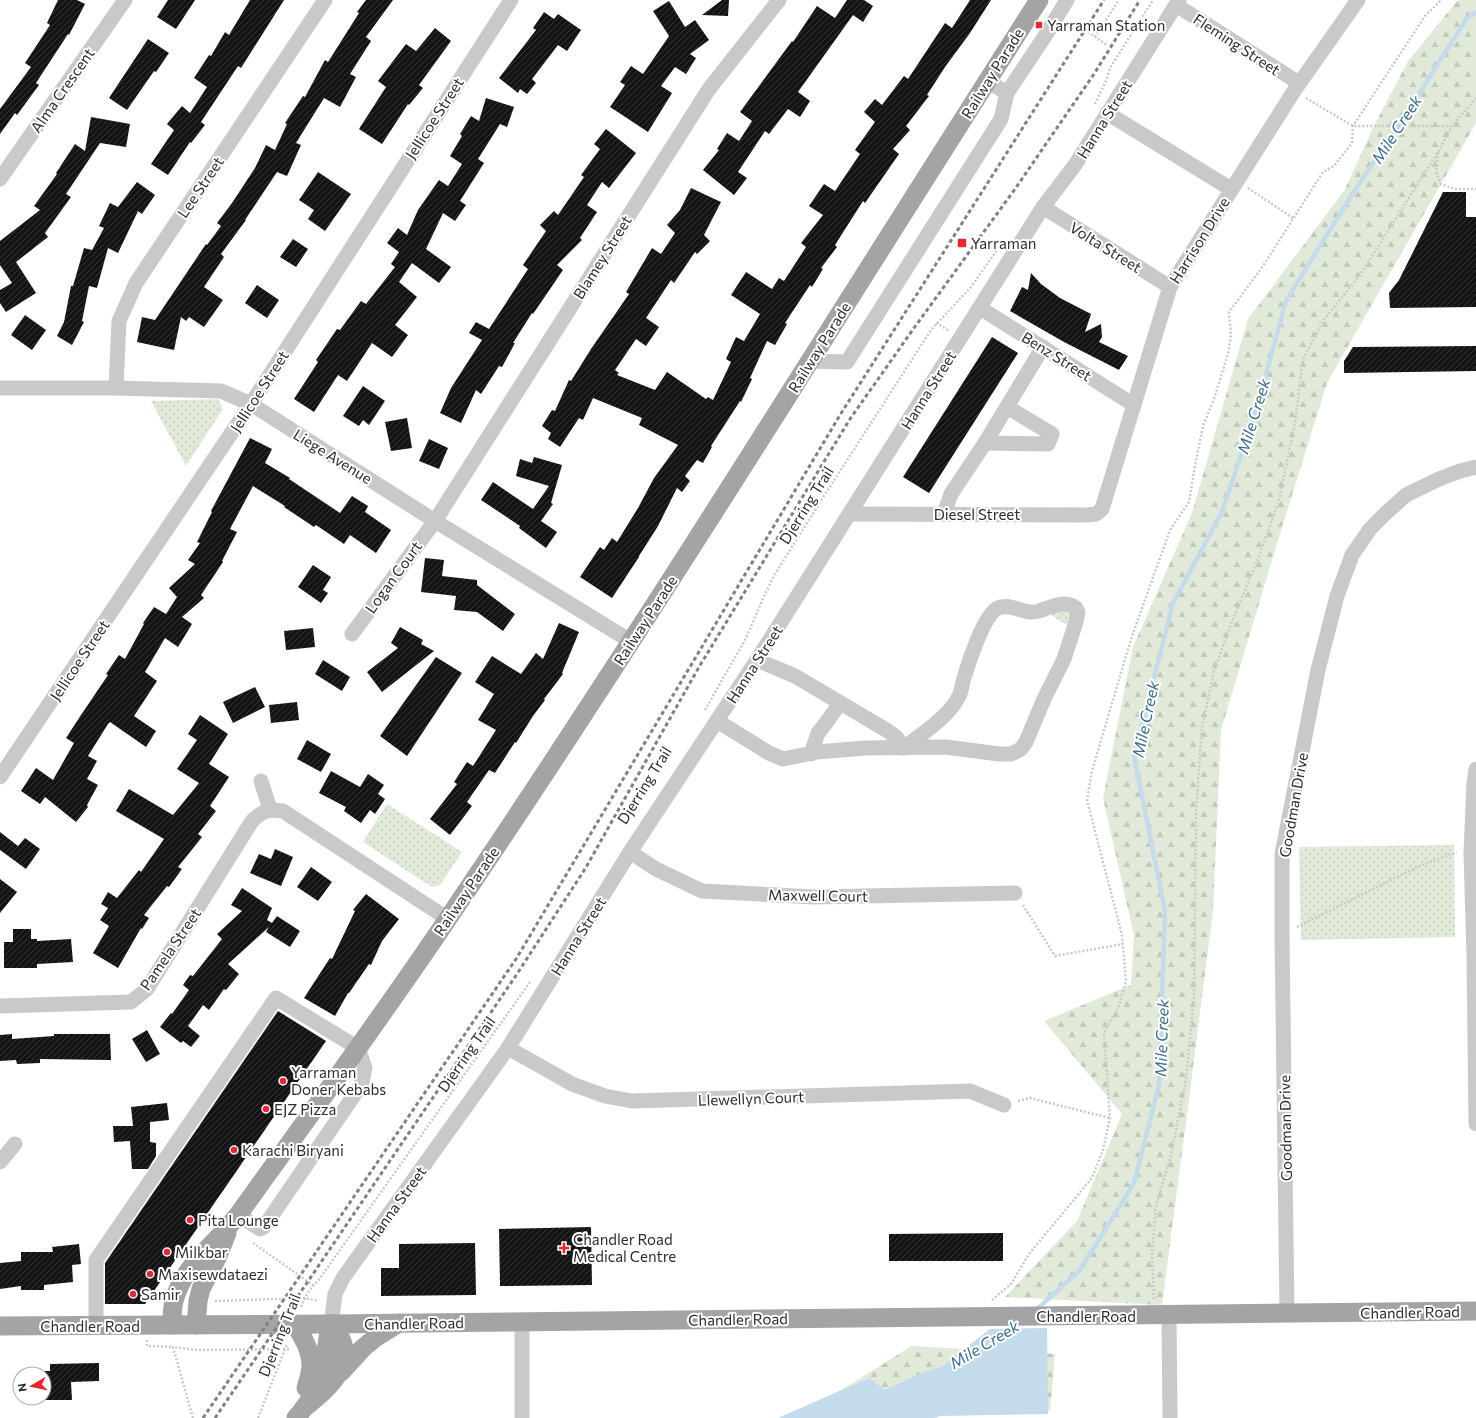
<svg xmlns="http://www.w3.org/2000/svg" width="1476" height="1418" font-family="Commissioner,sans-serif">
<style>
.green{fill:url(#green-dots)}
.forest{fill:url(#forest-firs)}
.water{fill:#c3dbeb}
.lines{fill:none;stroke-linecap:round;stroke-linejoin:round}
.stream{stroke:#c3dbeb;stroke-width:4.5}
.building{fill:url(#building-hatch)}
.path{stroke:#c9c9c9;stroke-width:2.5;stroke-dasharray:2 2;stroke-linecap:butt}
.minor{stroke:#c9c9c9;stroke-width:15}
.major{stroke:#a4a4a4;stroke-width:19}
.rail{stroke:#818181;stroke-width:3;stroke-dasharray:4 3;stroke-linecap:butt}
.poi-dot{fill:#eb2531;stroke:#fff;stroke-width:1.5}
.labels{text-anchor:middle;dominant-baseline:central;stroke-width:4;stroke-linejoin:round;paint-order:stroke}
.poi-label{font-size:15px;fill:#2c2c2c;stroke:#fff;text-anchor:start}
.street-label{font-size:15px;fill:#2c2c2c;stroke:#fff}
.water-label{font-size:16px;font-style:italic;fill:#386c8f;stroke:#fff}
</style>
<defs>
<pattern id="green-dots" width="8" height="8" patternUnits="userSpaceOnUse"><rect width="8" height="8" fill="#e1ead8"/><path d="M2 2h.1M6 6h.1" fill="none" stroke="#c1c9ba" stroke-width="1.8" stroke-linecap="round"/></pattern>
<pattern id="forest-firs" width="22" height="20" patternUnits="userSpaceOnUse"><rect width="22" height="20" fill="#e1ead8"/><path d="M5 1l3.5 6h-7zM16 11l3.5 6h-7z" fill="#c1c9ba"/></pattern>
<pattern id="building-hatch" width="6" height="6" patternUnits="userSpaceOnUse"><rect width="6" height="6" fill="#131313"/><path d="M-1 1l2-2M0 6l6-6M5 7l2-2" fill="none" stroke="#363636"/></pattern>
</defs>
<rect width="100%" height="100%" fill="#fff"/>
<!-- green -->
<g class="green">
<path d="M218,399L223,409L186,466L151,401Z"/>
<path d="M1063,610L1071,613L1069,624L1067,625L1051,615L1055,612Z"/>
<path d="M387,804L462,852L440,885L432,887L363,842Z"/>
<path d="M1454,845L1455,937L1301,940L1299,847Z"/>
</g>
<!-- forest -->
<g class="forest">
<path d="M1458,0H1476V123L1327,383L1279,537L1221,730L1213,911L1186,1122L1162,1305L1005,1297L1077,1221L1122,1114L1044,1021L1131,985L1134,936L1103,798L1133,647L1192,513L1248,319L1344,191L1374,126L1408,61Z"/>
<path d="M912,1346L1055,1354L1050,1411L977,1399L796,1418Z"/>
</g>
<!-- water -->
<path class="water" d="M1047,1328L1048,1414L940,1416L935,1418H778L869,1378L885,1390L919,1374L943,1366L990,1329Z"/>
<g class="lines">
<!-- stream -->
<path class="stream" d="M1036,1310L1080,1270L1134,1183L1159,1085L1165,911L1134,756L1173,603L1222,512L1257,407L1286,301L1353,193L1400,124L1467,18L1476,12"/>
</g>
<!-- building -->
<g class="building">
<path d="M58,0H77L85,4L69,35L68,34L36,83L39,85L17,115L15,113L0,134V109L31,67L25,63L50,25L47,23Z"/>
<path d="M168,0H195L176,29L157,17Z"/>
<path d="M250,0H284L241,68L238,66L201,122L205,125L191,143L190,142L168,175L151,164L174,130L167,124L182,106L190,113L207,87L194,78L209,55L211,56L225,32L229,35Z"/>
<path d="M366,0H393L366,37L371,41L350,74L356,77L340,107L324,98L296,143L301,145L287,176L277,172L245,220H246L221,254L224,257L204,287L223,300L204,327L189,317L186,321L181,317L174,350L137,342L142,317L155,320L206,244L207,245L221,226L217,223L232,203L255,168L266,145L275,150L287,124L285,123L303,96L305,97L325,60L328,62L359,13L357,12Z"/>
<path d="M722,0H729L728,16L702,15Z"/>
<path d="M847,0H864L873,6L863,22L853,15L798,92L810,101L800,117L788,109L769,134L765,131L738,172L747,178L734,195L703,170L719,150L717,149L727,133L739,141L752,121L740,112L792,41L793,42L817,6L835,18Z"/>
<path d="M970,0H991L970,33L945,67L927,95L929,96L906,126L910,130L893,149L899,154L865,203L863,201L835,245L837,247L821,268L823,269L812,287L810,285L785,323L787,324L775,345L767,341L750,378L752,379L741,402L740,401L711,446L712,447L703,463L697,460L685,476L690,481L682,492L677,488L658,526L639,556V557L612,598L580,577L600,547L604,550L612,538L617,542L638,508L654,478L678,445L639,425L642,418L593,398L583,420L579,418L560,447L548,439L551,433L542,426L552,410L555,411L569,380L571,381L591,349L629,294L626,292L652,248L661,254L675,233L667,225L680,210L691,188L721,202L704,235L710,241L697,254L695,252L674,283L671,280L646,318L659,327L646,346L636,339L615,370L619,373L617,375L655,390L667,372L706,399L708,397L713,400L731,362L726,359L736,337L744,341L760,314L731,295L746,272L772,289L779,278L784,281L806,247L801,243L823,215L809,206L824,184L835,191L860,154L855,150L875,122L864,112L875,99L882,105L904,76L908,79L945,23L952,28Z"/>
<path d="M669,1L685,27L695,20L709,40L690,54L696,58L686,74L675,67L661,86L672,93L648,132L610,107L625,85L620,82L631,66L643,74L669,36L653,11Z"/>
<path d="M544,12L554,19L558,14L581,30L567,51L558,45L532,79L536,83L527,94L520,89L518,93L499,78L536,30L533,28Z"/>
<path d="M435,28L451,41L419,85L423,88L409,105L408,104L382,144L359,129L386,87L378,81L406,44L416,51Z"/>
<path d="M148,39L169,53L156,72L154,71L127,110L109,98Z"/>
<path d="M486,98L514,107L507,127L500,124L478,159L484,163L460,201L466,205L455,221L443,213L426,249L451,267L439,283L412,263L399,282L417,297L395,325L408,335L392,357L372,343L347,381L338,375L314,412L294,399L318,362L316,360L337,329L340,330L361,301L366,304L395,267L391,264L399,252L387,243L398,228L407,235L418,210L439,180L448,186L462,164L450,156L462,136L460,134L471,116L479,121Z"/>
<path d="M91,117L130,124L126,147L100,143L66,194L71,197L45,233L48,237L16,262L36,293L6,312L0,303V290L12,283L0,265V241L40,210L34,206L57,174L56,173L75,144L85,151Z"/>
<path d="M606,129L636,153L609,188L602,182L587,205L597,212L580,238L582,240L557,265L563,270L533,314L532,313L513,343H515L502,367L499,366L481,394L476,390L461,423L440,413L451,388L482,340L469,333L476,322L489,329L528,269L523,265L546,231L540,225L554,211L558,215L584,177L581,175L600,149L594,144Z"/>
<path d="M318,172L351,194L325,231L308,219L314,210L299,200Z"/>
<path d="M137,182L155,195L142,214L138,211L118,253L108,248L97,288L89,286L82,321L84,322L72,345L57,336L64,322L71,286H73L84,248L92,250L104,228L99,226L110,203L118,207Z"/>
<path d="M1443,192H1466V217H1476V307L1390,308L1389,293L1399,280Z"/>
<path d="M293,239L308,249L296,267L280,257Z"/>
<path d="M1031,273L1041,284L1060,298L1091,314L1085,332L1101,324L1102,337L1099,342L1128,356L1119,370L1064,342L1010,311L1022,287L1028,290Z"/>
<path d="M257,285L279,300L267,318L245,303Z"/>
<path d="M25,315L46,330L32,350L11,335Z"/>
<path d="M992,337L1018,353L929,493L903,477Z"/>
<path d="M1476,346V371L1344,373V361L1353,347Z"/>
<path d="M363,386L385,401L369,425L363,420L359,426L343,416Z"/>
<path d="M407,418L412,448L391,451L385,422Z"/>
<path d="M250,438L272,449L265,463L290,478L289,479L340,513L352,496L368,506L365,512L391,530L376,553L350,535L344,544L316,525L314,527L284,507L285,506L253,486L230,529L237,532L222,561L223,562L201,595L204,598L182,617L192,624L178,647L165,638L145,672L157,681L134,716L156,731L146,747L110,722L108,724L88,756L97,761L87,779L98,785L87,805L88,807L76,822L45,797L40,804L21,791L36,768L53,780L74,743L66,738L81,715L108,675L106,674L119,655L125,659L144,624L143,623L154,607L166,614L177,597L169,588L195,564L188,560L200,543L197,542L212,512L211,511Z"/>
<path d="M429,439L448,448L439,469L419,461Z"/>
<path d="M534,457L562,465L551,503L553,504L541,521L557,532L546,548L519,528L520,526L481,500L493,482L533,509L549,486L516,476L520,459L532,463Z"/>
<path d="M425,558L444,560L442,576L477,580V585L515,614L503,631L477,612L454,610L456,596L421,592Z"/>
<path d="M313,565L331,577L323,590L328,593L321,603L298,587Z"/>
<path d="M559,623L579,632L562,673L563,674L544,699L545,700L533,716L516,743L515,742L495,773L489,770L467,802L472,806L450,835L430,819L457,784L454,782L467,762L473,766L496,730L478,720L494,694L475,682L492,656L521,674L536,653L543,659Z"/>
<path d="M400,627L423,640L421,644L434,651L382,692L367,672L398,648L391,643Z"/>
<path d="M313,628L315,647L286,650L284,631Z"/>
<path d="M436,657L462,673L407,756L380,736Z"/>
<path d="M323,660L350,677L342,691L315,674Z"/>
<path d="M255,687L265,707L233,723L223,702Z"/>
<path d="M297,702L299,720L271,723L269,705Z"/>
<path d="M200,715L228,734L209,764L229,777L210,806L216,811L198,834L202,837L178,867L182,869L169,887L167,886L144,915L149,918L142,929L141,928L118,968L93,953L109,926L100,920L108,908L101,904L108,892L117,898L139,870L141,872L164,839L116,811L129,789L173,815L199,783L177,769L197,740L188,734Z"/>
<path d="M307,740L331,754L321,772L297,759Z"/>
<path d="M331,771L360,787L368,774L384,785L378,794L385,799L375,814L370,810L361,823L344,811L346,807L319,793Z"/>
<path d="M0,832L18,846L25,838L40,849L26,869L0,850Z"/>
<path d="M275,849L293,857L281,886L250,873L259,854L271,859Z"/>
<path d="M311,867L332,882L318,901L297,887Z"/>
<path d="M0,879L17,892L0,913Z"/>
<path d="M242,888L272,908L267,920L272,923L277,916L300,931L290,947L266,932L269,927L228,964L239,974L226,990L224,989L209,1010L203,1005L188,1026L200,1036L191,1047L183,1041L181,1043L160,1027L171,1013L172,1014L189,990L183,985L190,975L193,976L222,939L217,934L242,911L231,905Z"/>
<path d="M366,894L399,919L382,941L371,965L369,964L349,993H348L335,1016L304,998L330,958L332,959L355,911L353,910Z"/>
<path d="M13,929H31V939H37V941L71,939L73,962L37,964V968H4V942H13Z"/>
<path d="M278,1011L326,1041L145,1304H105V1263Z"/>
<path d="M147,1030L160,1054L146,1062L132,1039Z"/>
<path d="M12,1034V1039L54,1036V1034H110L111,1060L40,1059V1063L17,1064L16,1060L0,1061V1035Z"/>
<path d="M167,1103L169,1120L150,1122V1142L156,1143V1156L148,1169H132L130,1141L114,1142L113,1126H133L131,1107Z"/>
<path d="M591,1227L592,1285L500,1286L499,1229Z"/>
<path d="M1003,1233V1261H889V1234Z"/>
<path d="M475,1243L476,1295L381,1296V1268H399V1244Z"/>
<path d="M79,1244L81,1264L72,1265L73,1282L44,1285V1290H21V1286L0,1289V1263L21,1261V1252H53L52,1247Z"/>
<path d="M99,1363V1381L71,1382L72,1400H44V1371H50V1364Z"/>
</g>
<g class="lines">
<!-- path -->
<g class="path">
<path d="M1088,32L1107,45"/>
<path d="M1095,37L1119,0"/>
<path d="M1306,98L1353,126H1451"/>
<path d="M1095,104L1106,81L1110,68L1153,0"/>
<path d="M1438,152L1436,172L1441,184L1455,189H1476"/>
<path d="M1248,188L1293,218"/>
<path d="M936,323L948,330"/>
<path d="M705,710L745,640L765,594L775,574L824,496L931,330L971,287L997,250"/>
<path d="M1023,905L1055,956L1123,944"/>
<path d="M1297,927L1415,868L1451,854L1457,853"/>
<path d="M1018,1101L1030,1098L1110,1118"/>
<path d="M253,1243L313,1285"/>
<path d="M1154,1299L1152,1255L1156,1206L1171,1155L1186,1079L1194,997L1196,811L1202,727L1214,671L1231,624L1258,559L1279,500L1295,423L1303,359L1323,321L1360,275L1438,152L1452,126L1476,98"/>
<path d="M992,1300L1011,1284L1029,1254L1092,1178L1103,1150L1110,1118L1104,1033L1119,1006L1126,981L1122,935L1087,800L1092,771L1131,639L1170,530L1189,502L1195,466L1203,426L1214,399L1228,354L1231,335L1229,312L1263,266L1323,172L1334,166L1352,143L1353,126L1425,16L1441,0"/>
<path d="M215,1301L304,1298L319,1301"/>
<path d="M301,1307C305,1297 310,1288 318,1281L530,982"/>
<path d="M147,1340V1346L173,1347"/>
<path d="M193,1418L173,1347L198,1350L291,1349"/>
<path d="M258,1418L287,1344"/>
</g>
<!-- minor -->
<g class="minor">
<path d="M1176,5L1299,83"/>
<path d="M987,81L1007,93L1045,36L1067,0"/>
<path d="M1107,113L1231,189"/>
<path d="M0,179L125,0"/>
<path d="M1043,207L1170,287"/>
<path d="M980,308L1134,405"/>
<path d="M810,361L847,362L1001,119L1007,93"/>
<path d="M0,388H116L221,391L251,404L435,521L632,642"/>
<path d="M116,388L119,321L136,283L325,0"/>
<path d="M985,443L1048,444L1052,434L1007,407"/>
<path d="M849,514L1087,515L1096,514L1102,509L1170,287L1294,91L1358,0"/>
<path d="M944,514L951,494L985,443L1043,347"/>
<path d="M352,634L435,521L709,89L779,0"/>
<path d="M757,660L795,676L888,731L897,738L904,748"/>
<path d="M717,721L769,753L783,759L817,752L865,748L946,747L999,754H1011L1021,749L1026,742L1044,699L1064,659L1076,622L1078,612L1076,608C1065,599 1051,607 1039,611C1025,616 1012,602 998,608C984,614 968,664 964,678C962,684 962,690 959,696C950,716 921,734 904,748"/>
<path d="M811,754L818,733L826,723L840,703"/>
<path d="M1476,769L1474,783L1471,853L1474,955L1476,1124"/>
<path d="M0,777L251,404L511,0"/>
<path d="M261,781L270,809"/>
<path d="M630,852L656,869L702,891L814,897L1015,893"/>
<path d="M0,1006L131,1002L147,989L252,821C264,810 267,809 283,811L448,919"/>
<path d="M508,1048L572,1084L605,1096L632,1101L970,1091L1004,1105"/>
<path d="M0,1162L15,1144"/>
<path d="M1287,1313L1282,935V854L1318,670L1337,596L1352,555L1370,529L1386,513L1406,495L1439,479L1460,471L1476,467"/>
<path d="M1169,1316L1170,1418"/>
<path d="M331,1324L335,1294L343,1278L508,1048L630,852L757,660L1043,207L1075,165L1179,0"/>
<path d="M96,1326V1260L276,998L358,1048L365,1068L362,1082L357,1091L264,1227L260,1229L238,1215"/>
<path d="M522,1418V1322"/>
</g>
<!-- major -->
<g class="major">
<path d="M294,1324C303,1335 311,1352 311,1366C311,1373 308,1381 306,1388"/>
<path d="M172,1325C172,1317 172,1309 174,1301C183,1265 217,1243 238,1215C309,1116 381,1018 449,917C653,616 843,306 1039,0"/>
<path d="M196,1325L198,1301L201,1289L217,1258L227,1233"/>
<path d="M0,1326L331,1324L1476,1311"/>
<path d="M341,1372L363,1348L375,1338L399,1323"/>
<path d="M304,1408C333,1385 362,1359 331,1324"/>
<path d="M296,1418C308,1404 320,1385 324,1367C326,1352 327,1339 331,1324"/>
</g>
<!-- rail -->
<g class="rail">
<path d="M203,1418L516,959L840,415L1104,0"/>
<path d="M215,1418L517,974L585,869L699,667L850,419L914,328L1015,189L1094,74L1140,0"/>
</g>
</g>
<!-- markers -->
<g class="poi-dot">
<rect x="1035" y="21" width="8" height="8" rx="2"/>
<rect x="957" y="238" width="10" height="10" rx="2"/>
<circle cx="283" cy="1081" r="4"/>
<circle cx="266" cy="1109" r="4"/>
<circle cx="234" cy="1150" r="4"/>
<circle cx="190" cy="1220" r="4"/>
<path d="M562 1242h4v4h4v4h-4v4h-4v-4h-4v-4h4z"/>
<circle cx="167" cy="1252" r="4"/>
<circle cx="150" cy="1274" r="4"/>
<circle cx="133" cy="1294" r="4"/>
</g>
<g class="labels">
<!-- poi labels -->
<g class="poi-label">
<text x="1047" y="25">Yarraman Station</text>
<text x="971" y="243">Yarraman</text>
<text x="291" y="1072">Yarraman<tspan x="291" dy="17">Doner Kebabs</tspan></text>
<text x="274" y="1109">EJZ Pizza</text>
<text x="242" y="1150">Karachi Biryani</text>
<text x="198" y="1220">Pita Lounge</text>
<text x="573" y="1239">Chandler Road<tspan x="573" dy="17">Medical Centre</tspan></text>
<text x="175" y="1252">Milkbar</text>
<text x="158" y="1274">Maxisewdataezi</text>
<text x="141" y="1294">Samir</text>
</g>
<!-- street labels -->
<g class="street-label">
<text transform="translate(1237 44) rotate(33)">Fleming Street</text>
<text transform="translate(992 73) rotate(-58)">Railway Parade</text>
<text transform="translate(62 90) rotate(-55)">Alma Crescent</text>
<text transform="translate(434 118) rotate(-57)">Jellicoe Street</text>
<text transform="translate(1104 119) rotate(-58)">Hanna Street</text>
<text transform="translate(200 187) rotate(-56)">Lee Street</text>
<text transform="translate(1199 240) rotate(-58)">Harrison Drive</text>
<text transform="translate(1106 247) rotate(32)">Volta Street</text>
<text transform="translate(602 257) rotate(-58)">Blamey Street</text>
<text transform="translate(819 347) rotate(-58)">Railway Parade</text>
<text transform="translate(1057 356) rotate(32)">Benz Street</text>
<text transform="translate(928 390) rotate(-58)">Hanna Street</text>
<text transform="translate(259 391) rotate(-57)">Jellicoe Street</text>
<text transform="translate(333 456) rotate(32)">Liege Avenue</text>
<text transform="translate(806 505) rotate(-58)">Djerring Trail</text>
<text x="977" y="514">Diesel Street</text>
<text transform="translate(393 577) rotate(-54)">Logan Court</text>
<text transform="translate(645 620) rotate(-57)">Railway Parade</text>
<text transform="translate(79 660) rotate(-56)">Jellicoe Street</text>
<text transform="translate(754 664) rotate(-57)">Hanna Street</text>
<text transform="translate(644 785) rotate(-58)">Djerring Trail</text>
<text transform="translate(1293 805) rotate(-80)">Goodman Drive</text>
<text transform="translate(466 891) rotate(-56)">Railway Parade</text>
<text transform="translate(818 895) rotate(1)">Maxwell Court</text>
<text transform="translate(578 936) rotate(-58)">Hanna Street</text>
<text transform="translate(170 949) rotate(-56)">Pamela Street</text>
<text transform="translate(466 1054) rotate(-55)">Djerring Trail</text>
<text transform="translate(751 1098) rotate(-2)">Llewellyn Court</text>
<text transform="translate(1285 1128) rotate(-91)">Goodman Drive</text>
<text transform="translate(396 1204) rotate(-54)">Hanna Street</text>
<text transform="translate(1410 1312) rotate(-1)">Chandler Road</text>
<text x="1086" y="1316">Chandler Road</text>
<text transform="translate(738 1319) rotate(-1)">Chandler Road</text>
<text transform="translate(414 1323) rotate(-1)">Chandler Road</text>
<text x="90" y="1326">Chandler Road</text>
<text transform="translate(279 1335) rotate(-68)">Djerring Trail</text>
</g>
<!-- water labels -->
<g class="water-label">
<text transform="translate(1396 129) rotate(-57)">Mile Creek</text>
<text transform="translate(1253 416) rotate(-73)">Mile Creek</text>
<text transform="translate(1145 719) rotate(-78)">Mile Creek</text>
<text transform="translate(1161 1038) rotate(-88)">Mile Creek</text>
<text transform="translate(984 1344) rotate(-31)">Mile Creek</text>
</g>
</g>
<!-- north arrow -->
<g transform="translate(32 1386) rotate(261)"><circle r="19" fill="#ffffff" stroke="#ababab"/>
<path d="M0-3L7 15L0 10L-7 15Z" fill="#eb2531"/>
<text y="-6" font-size="11" font-weight="bold" text-anchor="middle" fill="#2c2c2c">N</text>
</g>
</svg>
